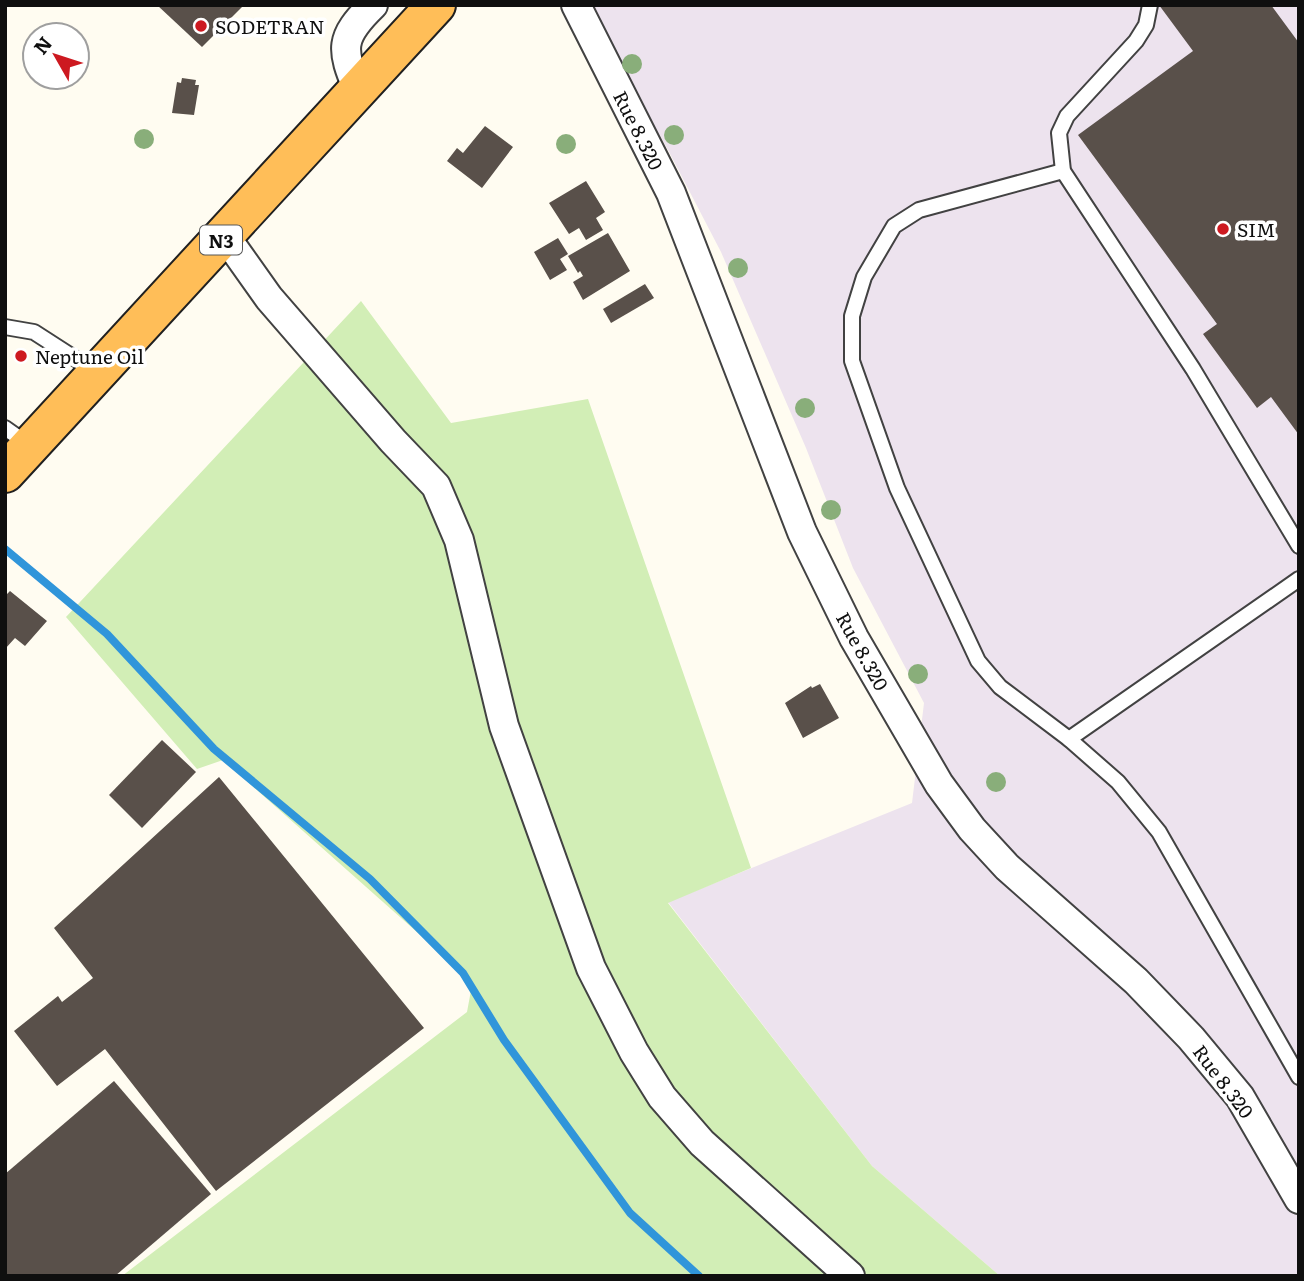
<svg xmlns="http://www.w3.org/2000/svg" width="1304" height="1281" font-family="Literata,serif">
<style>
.industrial{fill:#ede3ee}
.green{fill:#d2eeb6}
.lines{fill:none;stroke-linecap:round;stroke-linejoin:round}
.stream{stroke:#3095da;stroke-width:8}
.building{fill:#59504a}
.service-casing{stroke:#424242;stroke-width:18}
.minor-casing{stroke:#424242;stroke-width:32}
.trunk-casing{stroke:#202020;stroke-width:42}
.service{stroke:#fff;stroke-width:14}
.minor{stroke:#fff;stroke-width:28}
.trunk{stroke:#ffbe58;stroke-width:38}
.tree{fill:#89ae7a}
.poi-dot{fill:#cd1920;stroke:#fff;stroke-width:2.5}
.labels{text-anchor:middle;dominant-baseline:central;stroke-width:7;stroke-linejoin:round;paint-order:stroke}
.shield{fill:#fff;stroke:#575757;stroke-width:2}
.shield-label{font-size:18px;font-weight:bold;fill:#0f0f0f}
.poi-label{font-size:19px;fill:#0f0f0f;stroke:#fff;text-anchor:start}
.street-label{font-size:19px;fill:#0f0f0f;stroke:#fff}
</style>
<rect width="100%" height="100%" fill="#fffcf1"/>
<!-- industrial -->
<path class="industrial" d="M590,5H1299V1276H1000L872,1166L668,902L912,803L924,703L853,568L806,448L721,252L668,150L595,23Z"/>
<!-- green -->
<path class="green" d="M361,301L451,423L588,399L751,868L668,903L872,1166L1000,1276H122L467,1012L472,985L463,973L223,760L197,769L66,617Z"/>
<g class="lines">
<!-- stream -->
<path class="stream" d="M5,549L107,634L214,749L370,879L463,973L504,1040L630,1213L699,1276"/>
</g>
<!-- building -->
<g class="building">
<path d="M157,5H244L202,47Z"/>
<path d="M1159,5H1271L1299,43V435L1271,397L1257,408L1203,334L1217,324L1078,135L1193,51Z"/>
<path d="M182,78L196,80L195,85H199L194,115L172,113L177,82L181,83Z"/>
<path d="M485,126L513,147L482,188L447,161L457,148L463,153Z"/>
<path d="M586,181L605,212L596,218L603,230L586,240L579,228L569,234L549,203Z"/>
<path d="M608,233L630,271L583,300L573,282L583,276L580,271L578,273L568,256Z"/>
<path d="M558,238L568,254L560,259L567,270L550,280L534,252Z"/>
<path d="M645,284L654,298L611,323L603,309Z"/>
<path d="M10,591L47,621L25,646L15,638L5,649V596Z"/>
<path d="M820,684L839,718L803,738L785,703L811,686L812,688Z"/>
<path d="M162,740L196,772L142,828L109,795Z"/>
<path d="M219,777L424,1028L216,1191L105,1049L57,1086L14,1031L58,996L62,1002L93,978L54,928Z"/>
<path d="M114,1081L211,1194L115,1276H5V1174Z"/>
</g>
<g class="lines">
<defs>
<g id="service">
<path d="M1150,5L1146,25L1136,41L1067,116L1059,133L1063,171L1193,369L1299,546"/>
<path d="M1063,171L919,210L894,226L864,277L852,316V361L897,488L978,661L1000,687L1069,739L1118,782L1159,832L1299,1077"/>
<path d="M5,327L34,332L96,372"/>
<path d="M5,428L29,445"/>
<path d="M1069,739L1299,579"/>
</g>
<g id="minor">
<path d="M576,5L671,193L802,532L854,638L939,784L972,829L1007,867L1136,981L1191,1038L1240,1097L1299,1199"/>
<path d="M358,90C341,49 339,38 373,5"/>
<path d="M225,236L269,298L393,441L436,486L459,540L504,726L591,968L634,1052L662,1097L702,1143L850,1276"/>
</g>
<path id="trunk" d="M5,473L436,5"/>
</defs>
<!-- service casing -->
<use href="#service" class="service-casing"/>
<!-- minor casing -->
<use href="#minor" class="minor-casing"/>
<!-- trunk casing -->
<use href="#trunk" class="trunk-casing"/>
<!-- service -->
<use href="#service" class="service"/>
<!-- minor -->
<use href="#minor" class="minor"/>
<!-- trunk -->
<use href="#trunk" class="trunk"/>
</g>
<!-- trees -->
<g class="tree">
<circle cx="632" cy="64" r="10"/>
<circle cx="674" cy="135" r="10"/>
<circle cx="144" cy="139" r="10"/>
<circle cx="566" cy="144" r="10"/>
<circle cx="738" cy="268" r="10"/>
<circle cx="805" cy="408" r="10"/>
<circle cx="831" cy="510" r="10"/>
<circle cx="918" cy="674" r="10"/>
<circle cx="996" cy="782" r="10"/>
</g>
<!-- markers -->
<g class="poi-dot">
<circle cx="201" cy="26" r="7"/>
<circle cx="1223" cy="229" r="7"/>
<circle cx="21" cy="356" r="7"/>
</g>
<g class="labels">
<!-- shield labels -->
<rect class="shield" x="200" y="225.5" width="42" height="29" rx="5"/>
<g class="shield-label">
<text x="221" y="240">N3</text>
</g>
<!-- poi labels -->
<g class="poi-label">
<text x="215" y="26">SODETRAN</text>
<text x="1237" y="229">SIM</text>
<text x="35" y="356">Neptune Oil</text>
</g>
<!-- street labels -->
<g class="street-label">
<text transform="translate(639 130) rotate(63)">Rue 8.320</text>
<text transform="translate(863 651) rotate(61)">Rue 8.320</text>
<text transform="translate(1224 1081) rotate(53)">Rue 8.320</text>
</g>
</g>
<!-- border -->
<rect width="1304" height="1281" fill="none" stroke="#0f0f0f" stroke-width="14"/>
<!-- north arrow -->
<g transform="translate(56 56) rotate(309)"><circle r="33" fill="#ffffff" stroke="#9f9f9f" stroke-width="2"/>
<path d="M0-5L12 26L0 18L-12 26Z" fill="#cd1920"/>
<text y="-10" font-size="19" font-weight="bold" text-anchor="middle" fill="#0f0f0f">N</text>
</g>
</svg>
